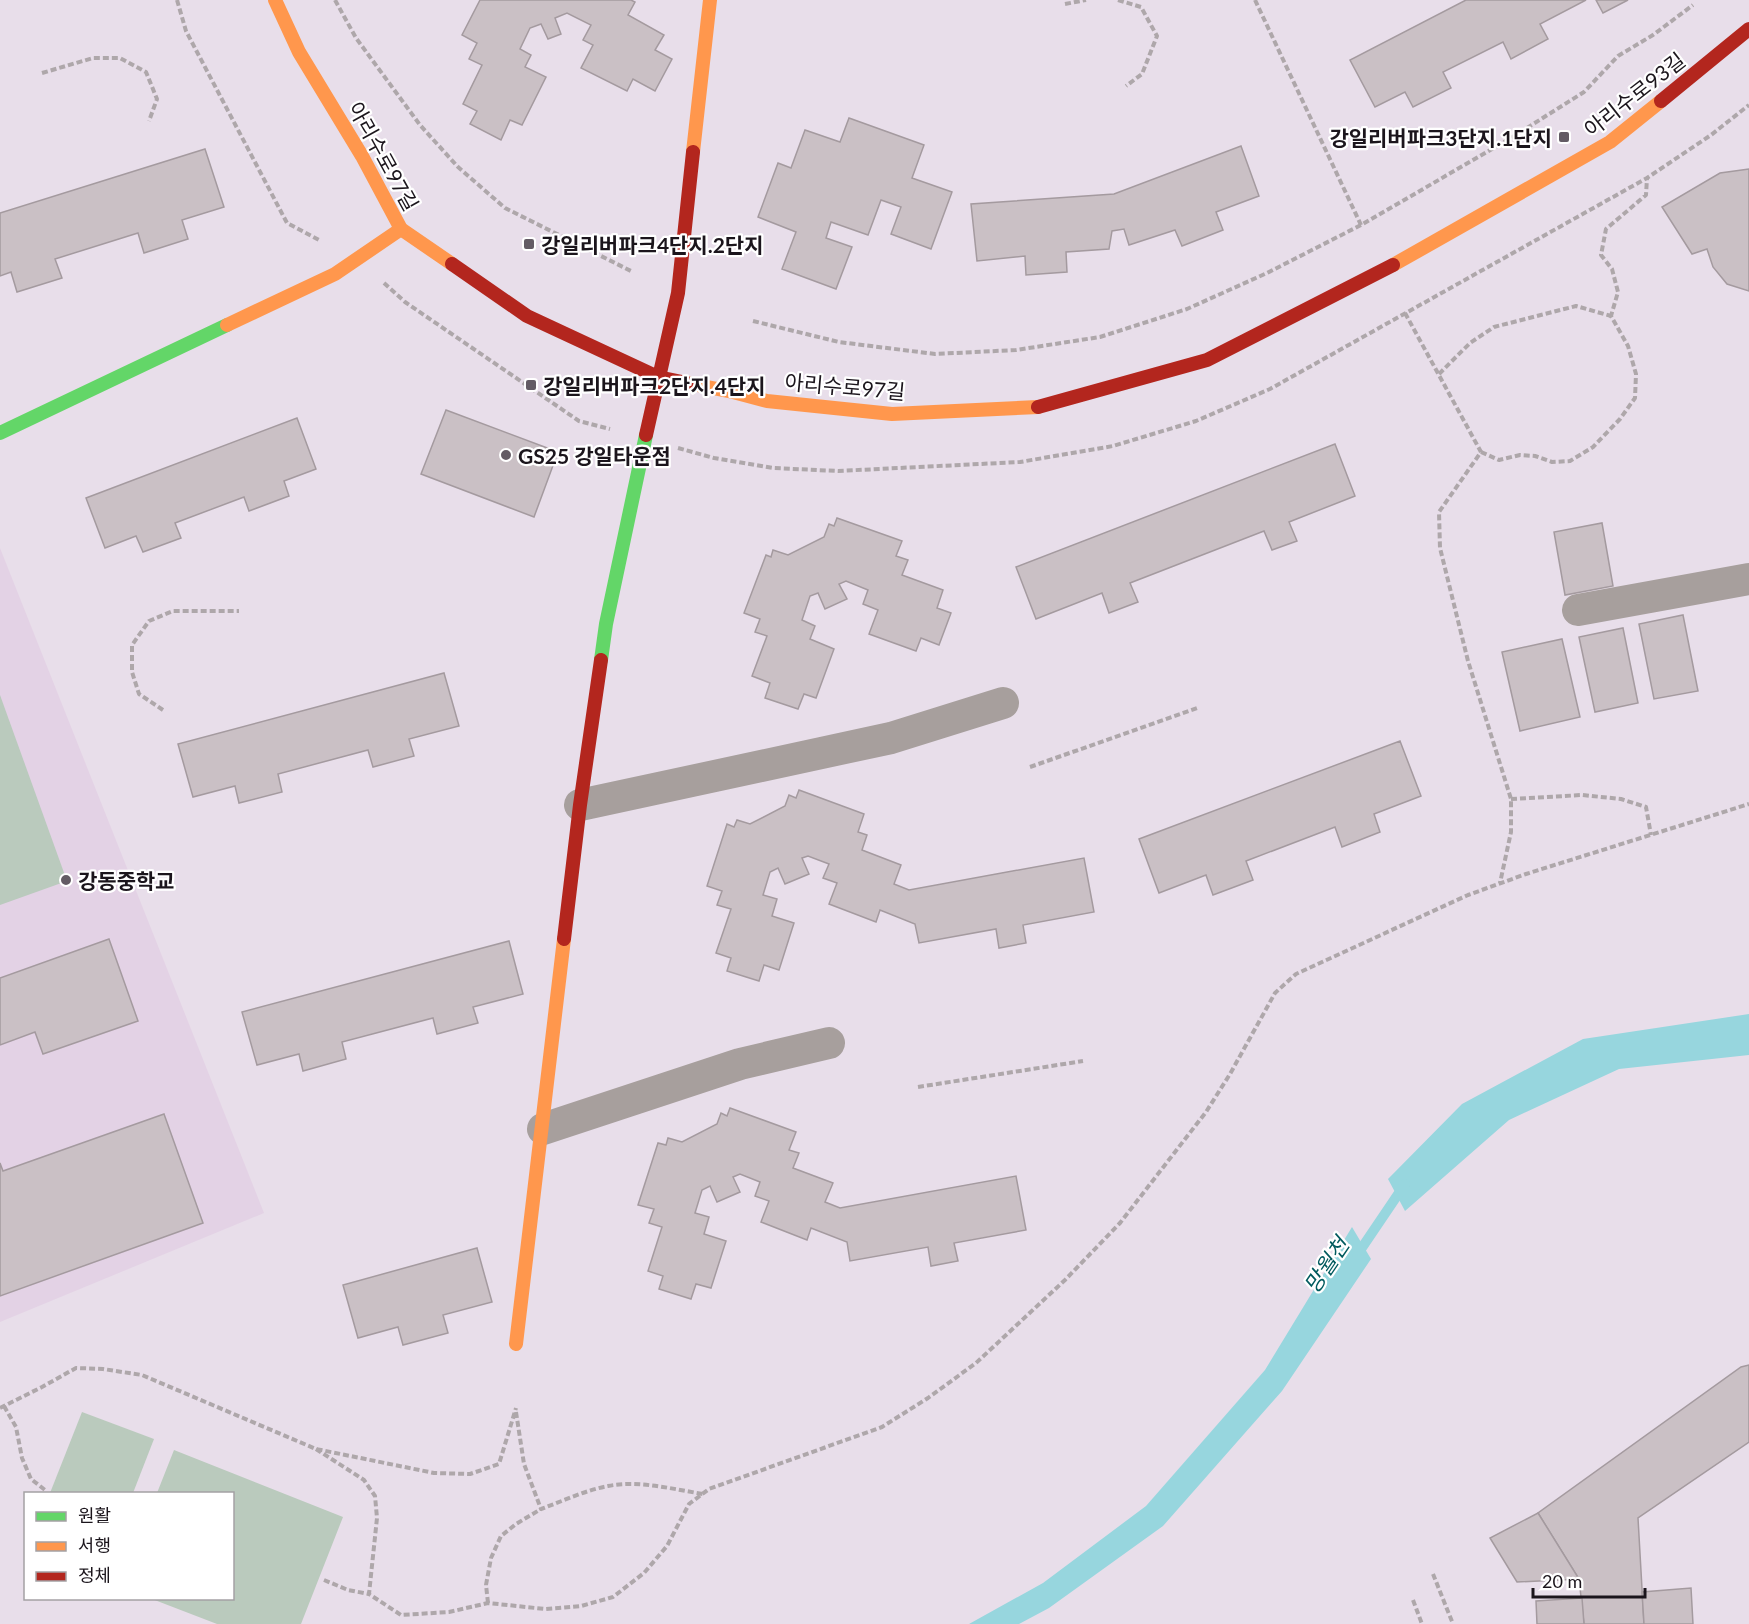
<svg xmlns="http://www.w3.org/2000/svg" width="1749" height="1624" font-family="Lato,'Noto Sans KR',sans-serif">
<style>
.built{fill:#e3d2e5}
.green{fill:#bacabd}
.water{fill:#97d6de}
.lines{fill:none;stroke-linecap:round;stroke-linejoin:round}
.stream{stroke:#97d6de;stroke-width:10}
.building{fill:#cac0c5;stroke:#a49a9f;stroke-width:1.5}
.path{stroke:#aea7aa;stroke-width:4;stroke-dasharray:6 3;stroke-linecap:butt}
.street{stroke:#a79f9d;stroke-width:32}
.fast{stroke:#63d668;stroke-width:14}
.slow{stroke:#ff974d;stroke-width:14}
.jam{stroke:#b3261e;stroke-width:14}
.poi-dot{fill:#635b64;stroke:#fff;stroke-width:2}
.labels{text-anchor:middle;dominant-baseline:central;stroke-width:4.5;stroke-linejoin:round;paint-order:stroke}
.street-label{font-size:21px;fill:#1b151c;stroke:#fff}
.poi-label{font-size:21px;font-weight:bold;fill:#1b151c;stroke:#fff;text-anchor:start}
.water-label{font-size:22px;font-style:italic;fill:#005a5e;stroke:#fff}
</style>
<rect width="100%" height="100%" fill="#e8deea"/>
<!-- built -->
<path class="built" d="M0,548L264,1213L0,1322Z"/>
<!-- green -->
<g class="green">
<path d="M0,695L67,881L0,905Z"/>
<path d="M82,1412L154,1439L133,1493H50Z"/>
<path d="M174,1450L343,1517L301,1624H217L152,1599L232,1598V1494L157,1493Z"/>
</g>
<!-- water -->
<g class="water">
<path d="M1749,1014V1055L1619,1069L1509,1120L1405,1211L1388,1179L1462,1104L1583,1039Z"/>
<path d="M1352,1227L1371,1259L1282,1391L1163,1526L1049,1608L1019,1624H969L1043,1583L1146,1506L1265,1370Z"/>
</g>
<g class="lines">
<!-- stream -->
<path class="stream" d="M1357,1255L1405,1184"/>
</g>
<!-- building -->
<g class="building">
<path d="M480,0H631L635,2L628,15L664,35L655,50L672,59L655,91L633,79L627,91L581,68L593,45L583,40L591,25L567,13L555,18L561,34L548,39L541,24L530,28L520,49L531,55L525,67L546,77L522,125L510,120L501,140L470,124L477,111L463,104L482,65L469,59L477,43L462,35Z"/>
<path d="M1466,0H1586L1540,24L1548,39L1511,59L1503,42L1443,72L1451,88L1413,107L1405,92L1375,107L1350,60Z"/>
<path d="M1596,0H1628L1603,13Z"/>
<path d="M849,118L924,145L912,178L952,192L931,249L891,234L901,207L881,200L868,235L831,222L826,238L852,247L836,289L782,269L796,232L758,217L778,163L791,168L805,130L840,142Z"/>
<path d="M1241,146L1259,196L1216,212L1223,230L1182,246L1175,230L1129,245L1124,229L1112,231L1109,249L1066,252L1067,272L1026,275L1025,256L977,261L971,204L1114,194Z"/>
<path d="M205,149L224,207L182,220L188,239L144,253L138,233L55,259L62,278L17,292L11,272L0,276V213Z"/>
<path d="M1749,169V291L1727,284L1713,267L1707,249L1692,254L1662,207L1720,173Z"/>
<path d="M446,410L558,452L534,517L421,474Z"/>
<path d="M297,418L316,469L284,481L289,496L249,511L244,497L175,523L181,538L143,552L136,536L105,548L86,498Z"/>
<path d="M1335,444L1355,496L1289,522L1297,541L1272,550L1264,531L1130,583L1138,602L1109,613L1102,593L1036,619L1016,567Z"/>
<path d="M837,518L902,541L896,556L908,560L902,575L943,590L937,608L951,613L939,645L921,638L916,651L869,634L878,610L863,604L868,590L846,581L839,584L847,599L825,609L818,593L810,596L802,620L815,626L810,639L834,649L816,698L804,694L798,709L765,698L770,683L752,676L767,636L755,632L760,619L744,613L766,555L771,557L773,550L788,555L824,537L829,524L834,526Z"/>
<path d="M1602,523L1613,586L1565,595L1554,532Z"/>
<path d="M1683,615L1698,691L1654,699L1639,624Z"/>
<path d="M1623,628L1638,703L1595,712L1579,637Z"/>
<path d="M1562,639L1580,717L1520,731L1502,652Z"/>
<path d="M444,673L459,726L409,739L414,756L373,767L368,750L278,774L282,792L239,803L235,786L193,797L178,744Z"/>
<path d="M1400,741L1421,796L1374,814L1380,832L1342,847L1335,827L1246,861L1253,880L1213,895L1206,875L1159,893L1139,839Z"/>
<path d="M799,790L864,814L858,832L867,835L862,850L901,865L894,884L909,890L1084,858L1094,912L1023,925L1026,943L999,948L996,929L919,943L915,924L880,910L876,922L829,904L837,883L823,878L829,864L808,856L802,858L809,874L785,884L778,868L770,872L763,895L777,899L772,916L794,923L779,970L764,965L759,981L727,971L731,958L716,953L731,909L717,905L722,891L707,886L727,824L734,827L737,820L750,824L785,806L789,795L796,798Z"/>
<path d="M109,939L138,1021L43,1054L35,1032L0,1045V978Z"/>
<path d="M509,941L523,994L473,1007L478,1023L437,1034L433,1018L342,1042L346,1059L303,1071L299,1054L257,1065L242,1012Z"/>
<path d="M730,1108L796,1132L789,1150L799,1153L793,1168L833,1183L825,1202L840,1208L1016,1176L1026,1230L954,1243L958,1261L931,1266L928,1247L850,1261L847,1242L811,1228L807,1240L761,1222L769,1201L755,1196L760,1182L740,1174L733,1177L740,1192L717,1202L710,1186L702,1190L695,1213L709,1217L704,1234L726,1241L711,1288L696,1284L691,1299L659,1289L663,1276L648,1271L662,1227L649,1223L654,1209L638,1205L658,1143L666,1145L668,1138L682,1142L717,1124L721,1113L727,1116Z"/>
<path d="M164,1114L203,1223L0,1296V1163L3,1171Z"/>
<path d="M477,1248L492,1302L443,1315L448,1333L403,1345L398,1327L358,1338L343,1285Z"/>
<path d="M1749,1365V1442L1638,1518L1644,1624H1584L1579,1579L1538,1513L1741,1367Z"/>
<path d="M1538,1513L1579,1579L1517,1582L1490,1538Z"/>
<path d="M1691,1588L1693,1624H1644L1642,1592Z"/>
<path d="M1582,1598L1584,1624H1537L1536,1601Z"/>
</g>
<g class="lines">
<!-- path -->
<g class="path">
<path d="M177,0L186,31L287,223L321,241"/>
<path d="M335,0L356,38L420,125L458,167L505,208L633,272"/>
<path d="M1118,0L1141,7L1157,36L1142,74L1126,86"/>
<path d="M1255,0L1361,225"/>
<path d="M1065,4L1086,0"/>
<path d="M42,73L93,58H120L146,72L157,99L149,121"/>
<path d="M384,283L405,302L579,421L610,429"/>
<path d="M1405,313L1481,452L1439,512L1440,548L1468,661L1511,799V832L1500,883"/>
<path d="M753,321L839,342L935,354L1016,350L1100,337L1187,309L1267,273L1361,225L1511,138L1584,92L1618,56L1653,35L1693,5"/>
<path d="M1439,374L1470,343L1494,327L1576,306L1611,316"/>
<path d="M678,448L714,458L773,468L838,471L1020,462L1113,446L1196,421L1270,389L1647,178L1711,135L1749,105"/>
<path d="M1481,452L1499,460L1520,455L1535,456L1552,462L1570,461L1593,447L1620,419L1635,398L1636,374L1628,346L1611,316L1618,292L1612,269L1601,255L1606,229L1646,195L1647,178"/>
<path d="M163,710L139,694L132,672V645L149,621L173,611H239"/>
<path d="M1030,767L1197,708"/>
<path d="M1511,799L1582,795L1621,799L1646,807L1651,835"/>
<path d="M918,1087L1083,1061"/>
<path d="M4,1406L16,1427L22,1458L31,1479L45,1490"/>
<path d="M0,1408L42,1387L76,1368L103,1369L142,1375L316,1449L434,1473L470,1474L499,1464L516,1408"/>
<path d="M516,1412L524,1464L541,1509C563,1501 586,1490 608,1486C639,1480 672,1489 703,1494"/>
<path d="M316,1449L364,1480L375,1496L377,1518L369,1594L401,1615L449,1612L488,1603L545,1609L581,1606L613,1597L644,1573L667,1546L689,1504L709,1489L882,1427L928,1398L976,1363L1065,1280L1120,1223L1206,1112L1230,1074L1275,993L1296,974L1468,895L1526,874L1749,804"/>
<path d="M1433,1574L1453,1624"/>
<path d="M324,1580L348,1590L369,1594"/>
<path d="M1413,1600L1422,1624"/>
<path d="M488,1603L486,1585L491,1558L501,1536L516,1524L541,1509"/>
</g>
<!-- street -->
<g class="street">
<path d="M1578,610L1749,579"/>
<path d="M580,805L891,738L1003,703"/>
<path d="M543,1129L740,1064L829,1043"/>
</g>
<!-- fast -->
<g class="fast">
<path d="M0,433L227,325"/>
<path d="M601,660L606,624L646,435"/>
</g>
<!-- slow -->
<g class="slow">
<path d="M275,0L299,52L362,156L401,229L452,264"/>
<path d="M693,152L710,0"/>
<path d="M1393,265L1610,142L1661,101"/>
<path d="M227,325L335,274L401,229"/>
<path d="M687,383L733,392L767,401L892,414L1038,407"/>
<path d="M516,1344L564,939"/>
</g>
<!-- jam -->
<g class="jam">
<path d="M1661,101L1749,29"/>
<path d="M452,264L527,316L658,377L687,383"/>
<path d="M1038,407L1207,360L1393,265"/>
<path d="M646,435L678,293L693,152"/>
<path d="M564,939L580,805L601,660"/>
</g>
</g>
<!-- markers -->
<g class="poi-dot">
<rect x="1558" y="131" width="12" height="12" rx="3"/>
<rect x="523" y="238" width="12" height="12" rx="3"/>
<rect x="525" y="379" width="12" height="12" rx="3"/>
<circle cx="506" cy="455" r="6"/>
<circle cx="66" cy="880" r="6"/>
</g>
<g class="labels">
<!-- street labels -->
<g class="street-label">
<text transform="translate(1634 94) rotate(-38)">아리수로93길</text>
<text transform="translate(384 156) rotate(61)">아리수로97길</text>
<text transform="translate(845 386) rotate(5)">아리수로97길</text>
</g>
<!-- poi labels -->
<g class="poi-label">
<text x="1552" y="137" text-anchor="end">강일리버파크3단지.1단지</text>
<text x="541" y="244">강일리버파크4단지.2단지</text>
<text x="543" y="385">강일리버파크2단지.4단지</text>
<text x="518" y="455">GS25 강일타운점</text>
<text x="78" y="880">강동중학교</text>
</g>
<!-- water labels -->
<g class="water-label">
<text transform="translate(1326 1265) rotate(-56)">망월천</text>
</g>
</g>
<!-- legend -->
<rect x="24" y="1492" width="210" height="108" fill="#ffffff" stroke="#a4a1a4" stroke-width="1.5"/>
<rect x="36" y="1512" width="30" height="9" fill="#63d668" stroke="#a4a1a4" stroke-width="1.5"/>
<text x="78" y="1522" font-size="18" fill="#1b151c">원활</text>
<rect x="36" y="1542" width="30" height="9" fill="#ff974d" stroke="#a4a1a4" stroke-width="1.5"/>
<text x="78" y="1552" font-size="18" fill="#1b151c">서행</text>
<rect x="36" y="1572" width="30" height="9" fill="#b3261e" stroke="#a4a1a4" stroke-width="1.5"/>
<text x="78" y="1582" font-size="18" fill="#1b151c">정체</text>
<!-- scale -->
<path d="M1533 1588v9h112v-9" fill="none" stroke="#1b151c" stroke-width="3"/>
<text x="1542" y="1588" font-size="18" fill="#1b151c" stroke="#ffffff" stroke-width="4.5" paint-order="stroke">20 m</text>
</svg>
